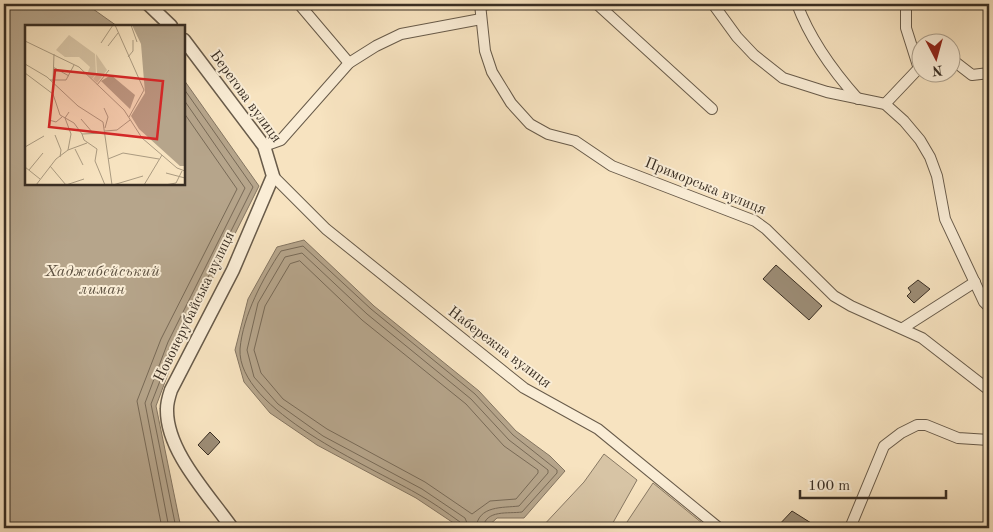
<svg xmlns="http://www.w3.org/2000/svg" width="993" height="532" font-family="'Old Standard TT',serif">
<style>
.green{fill:#d7c4a5;stroke:#887964}
.water{fill:#b6a58b;stroke:#847561}
.lines{fill:none;stroke-linecap:round;stroke-linejoin:round}
.shore{stroke:#786a57;stroke-width:1}
.building{fill:#9c8c75;stroke:#392e23}
.minor-casing{stroke:#685b4a;stroke-width:12}
.tertiary-casing{stroke:#685b4a;stroke-width:15}
.minor{stroke:#faedd6;stroke-width:10}
.tertiary{stroke:#faedd6;stroke-width:12}
.labels{text-anchor:middle;dominant-baseline:central;stroke-width:4;stroke-linejoin:round;paint-order:stroke}
.street-label{font-size:15px;fill:#392e23;stroke:#faedd6}
.water-label{font-size:16px;font-style:italic;fill:#5e5242;stroke:#faedd6}
.inset-road{fill:none;stroke:#ab9b81;stroke-width:1}
.view{fill:#d62828;fill-opacity:0.15;stroke:#d62828;stroke-width:2.5}
.inset-edge{fill:none;stroke:#392e23;stroke-width:2.5}
</style>
<rect width="100%" height="100%" fill="#f7e3c0"/>
<filter id="stains"><feTurbulence type="fractalNoise" baseFrequency=".004" numOctaves="4"/><feColorMatrix values="0 0 0 0 .2 0 0 0 0 .09 0 0 0 0 .02 0 0 0 .5 -.17"/></filter>
<radialGradient id="worn" r=".72"><stop offset=".6" stop-color="#630" stop-opacity="0"/><stop offset="1" stop-color="#630" stop-opacity=".3"/></radialGradient>
<!-- green -->
<g class="green">
<path d="M604,454L637,480L610,528H541L584,482Z"/>
<path d="M653,483L702,523L700,528H623Z"/>
</g>
<!-- water -->
<g class="water">
<path d="M4,4H86L117,26H26V184H184V80L259,186L178,347L156,406L181,528H4Z"/>
<path d="M304,240L374,306L479,391L516,431L550,456L565,471L524,518H497L486,528H461L416,498L317,445L270,413L244,382L235,350L248,299L277,247Z"/>
</g>
<g class="lines">
<!-- shore -->
<g class="shore">
<path d="M300,261L362,320L466,404L504,446L538,470V473L516,499L490,501L472,514L425,482L327,429L283,399L261,373L254,350L265,306L290,264Z"/>
<path d="M162,528L137,401L161,339L237,189L184,113"/>
<path d="M169,528L145,403L168,342L245,188L184,100"/>
<path d="M176,528L151,404L174,345L253,187L184,89"/>
<path d="M463,528L460,522C446,512 431,501 416,493C371,467 237,410 240,349C243,315 263,278 281,251L303,246L371,309L475,394L513,435L557,470V473L522,512C509,514 485,509 483,528"/>
<path d="M469,528L465,518L422,489L323,436L278,404L254,377L247,350L258,303L285,257L302,253L367,314L471,399L509,440L548,470V473L519,506C503,508 478,505 476,528"/>
</g>
</g>
<!-- building -->
<g class="building">
<path d="M776,265L822,306L809,320L763,279Z"/>
<path d="M918,280L930,289L914,303L907,296L911,292L908,288Z"/>
<path d="M210,432L220,442L208,455L198,445Z"/>
<path d="M792,511L819,528H776Z"/>
</g>
<g class="lines">
<defs>
<g id="minor">
<path d="M299,4L349,63"/>
<path d="M480,4L485,51L492,72L511,103L530,124L548,134L575,141L612,166L755,221L766,229L834,296L851,306L922,338L989,390"/>
<path d="M597,4L712,109"/>
<path d="M713,4L737,37L754,55L783,78L827,92L885,104L904,121L920,140L930,157L937,176L945,219L984,302L989,307"/>
<path d="M797,4C810,39 833,71 858,99"/>
<path d="M906,4V28L919,69"/>
<path d="M480,5L490,4"/>
<path d="M950,58L972,75L989,73"/>
<path d="M885,104L920,67"/>
<path d="M264,146L281,140L349,63L376,46L401,34L481,19"/>
<path d="M273,176L326,229L524,388L598,429L719,528"/>
<path d="M903,328L975,282"/>
<path d="M850,528L884,446L901,433L917,425H926L958,438L989,440"/>
</g>
<g id="tertiary">
<path d="M148,4L171,26"/>
<path d="M184,40L264,146L273,176L233,270L171,390C169,396 167,403 167,409C166,451 209,495 232,528"/>
</g>
</defs>
<!-- minor casing -->
<use href="#minor" class="minor-casing"/>
<!-- tertiary casing -->
<use href="#tertiary" class="tertiary-casing"/>
<!-- minor -->
<use href="#minor" class="minor"/>
<!-- tertiary -->
<use href="#tertiary" class="tertiary"/>
</g>
<g class="labels">
<!-- street labels -->
<g class="street-label">
<text transform="translate(245 97) rotate(54)">Берегова вулиця</text>
<text transform="translate(705 187) rotate(22)">Приморська вулиця</text>
<text transform="translate(195 307) rotate(-64)">Новонерубайська вулиця</text>
<text transform="translate(499 348) rotate(37)">Набережна вулиця</text>
</g>
<!-- water labels -->
<g class="water-label">
<text x="102" y="272">Хаджибейський<tspan x="102" dy="18">лиман</tspan></text>
</g>
</g>
<!-- overview -->
<g transform="translate(25 25)">
<rect width="160" height="160" fill="#f7e3c0"/>
<path d="M44,10L70,29L71,49L67,54L62,49L65,42L54,32H40L31,25ZM71,29L82,45L72,58L68,54L72,49Z" fill="#d7c4a5"/>
<path d="M107,0H160V141H155L114,104L106,91L120,68L116,19ZM86,50L110,70L105,84L76,56Z" fill="#b6a58b"/>
<path class="inset-road" d="M90,0L119,65L104,92M106,0L112,17M0,16L54,42L99,85L117,113L152,143L160,146M76,18L88,0M83,21L93,8M103,32L108,26V15M0,39L22,52L53,81L78,97L87,160M28,42L44,51M0,48L28,69L35,90L49,98L57,109L80,108M25,55H41L49,40M28,56L29,29M72,60L84,45M79,83L83,92L80,103M56,94L68,108M24,95L31,97L37,92M80,106L92,105L105,95M57,109L59,115L72,124L70,136L80,160M30,110L36,125L35,132M0,122L19,111M50,124L58,140M43,125L46,109L40,93L44,87M83,134L98,128L134,134M25,141L41,160M0,142L15,154M4,145L18,128M141,148L160,153M11,160L31,134L43,125L62,118M41,160L59,154M88,160L118,151M119,160L137,130M140,160L151,158L157,146"/>
<path class="view" d="M30,45L138,56L132,114L24,102Z"/>
<rect width="160" height="160" class="inset-edge"/>
</g>
<!-- margin -->
<rect width="993" height="532" fill="none" stroke="#f7e3c0" stroke-width="20"/>
<rect x="5" y="5" width="983" height="522" fill="none" stroke="#392e23" stroke-width="2.5"/>
<rect x="10" y="10" width="973" height="512" fill="none" stroke="#392e23"/>
<!-- north arrow -->
<g transform="translate(936 58) rotate(174)"><circle r="24" fill="#faedd6" stroke="#ada18e"/>
<path d="M0-4L9 19L0 12L-9 19Z" fill="#8f2418"/>
<text y="-8" font-size="14" font-weight="bold" text-anchor="middle" fill="#392e23">N</text>
</g>
<!-- scale -->
<path d="M800 490v8h146v-8" fill="none" stroke="#392e23" stroke-width="2.5"/>
<text x="808" y="490" font-size="15" fill="#392e23" stroke="#faedd6" stroke-width="4" paint-order="stroke">100 m</text>
<rect width="100%" height="100%" filter="url(#stains)"/>
<rect width="100%" height="100%" fill="url(#worn)"/>
</svg>
